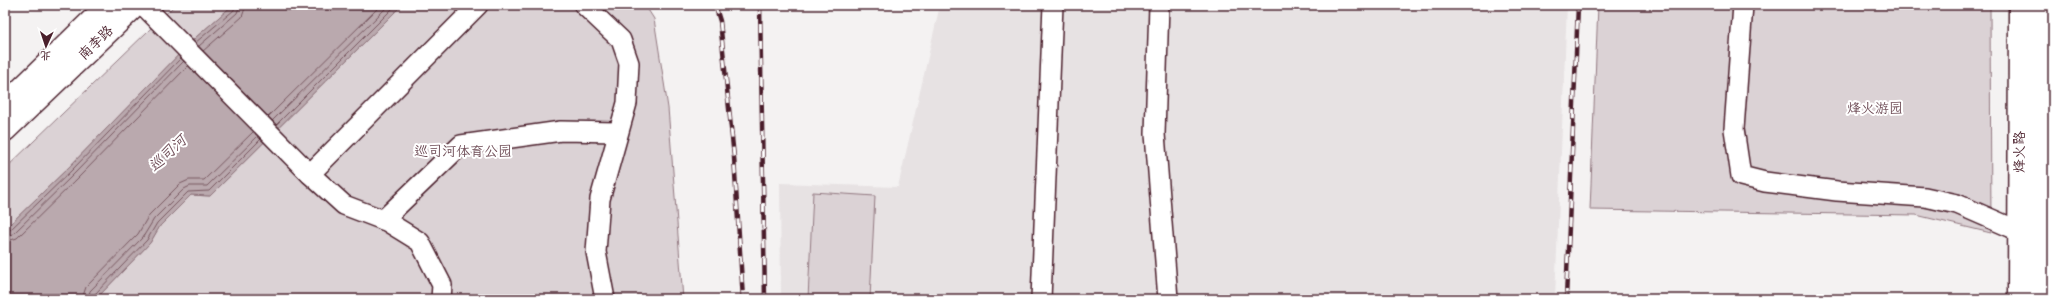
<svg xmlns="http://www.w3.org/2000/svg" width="2058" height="304" font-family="Mynerve,'LXGW WenKai TC',sans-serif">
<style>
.built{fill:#e7e2e3}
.green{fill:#dbd2d5;stroke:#927880}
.water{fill:#baa9ae;stroke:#8d727a}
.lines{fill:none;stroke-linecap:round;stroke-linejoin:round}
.shore{stroke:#77565f;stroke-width:1}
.minor-casing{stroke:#4a1f2b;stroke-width:22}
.major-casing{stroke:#4a1f2b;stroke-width:25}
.minor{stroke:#fff;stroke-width:19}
.major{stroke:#fff;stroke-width:22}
.rail-casing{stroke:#4a1f2b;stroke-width:4.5}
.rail{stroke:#fff;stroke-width:3;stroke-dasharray:9;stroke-linecap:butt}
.labels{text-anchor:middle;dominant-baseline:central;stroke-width:4;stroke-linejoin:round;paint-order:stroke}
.street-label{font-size:14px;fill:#4a1f2b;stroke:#fff}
.park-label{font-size:14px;fill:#6e4c56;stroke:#fff}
.water-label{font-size:15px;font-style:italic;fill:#714f59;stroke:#fff}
</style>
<rect width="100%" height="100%" fill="#f4f2f2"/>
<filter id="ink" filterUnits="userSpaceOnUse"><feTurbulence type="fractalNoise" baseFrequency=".025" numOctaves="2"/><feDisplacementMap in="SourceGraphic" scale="8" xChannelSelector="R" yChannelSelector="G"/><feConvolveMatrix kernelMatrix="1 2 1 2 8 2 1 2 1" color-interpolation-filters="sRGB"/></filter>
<g filter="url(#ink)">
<!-- built -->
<path class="built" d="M940,5H1567L1555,299H781L780,183L898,187Z"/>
<!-- green -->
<g class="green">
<path d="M175,5H233L195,38L69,167L5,229V169Z"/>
<path d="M402,5H645L654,19L668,108L683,299H96L150,243L160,226L191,195L210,196Z"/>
<path d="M1598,5H1990L1991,233L1916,215L1590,210Z"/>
<path d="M813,192L875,196L870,299H808Z"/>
</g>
<!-- water -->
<path class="water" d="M233,5H402L210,196L191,195L160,226L150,243L96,299H5V229L69,167L195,38Z"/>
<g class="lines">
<!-- shore -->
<g class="shore">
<path d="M195,43L234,10L235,5"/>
<path d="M199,46L237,13L240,5"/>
<path d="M203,51L242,17L246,5"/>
<path d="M268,117L381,5"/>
<path d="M272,121L389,5"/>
<path d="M276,125L396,5"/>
<path d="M5,231L10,230L72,170L181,58"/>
<path d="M5,236L13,234L75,173L184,61"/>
<path d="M5,242L17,238L79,177L188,66"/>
<path d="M82,299L86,287L138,234L149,215L180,184L189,180H204L253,132"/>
<path d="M88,299L90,291L143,237L154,219L184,189L190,186H207L258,136"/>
<path d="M93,299L94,295L147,240L157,223L188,192L209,191L261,139"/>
</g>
<defs>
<g id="minor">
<path d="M143,5L310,174L344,205L386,221L420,242L442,285L441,299"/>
<path d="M584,5L621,40L629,63L627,103L600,199L596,252L605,299"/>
<path d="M1159,5L1155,134L1168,299"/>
<path d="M1743,5L1734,129L1741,176L1765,182L1837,191L1925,197L1957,204L2019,231"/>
<path d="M310,174L478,5"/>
<path d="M383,220L461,145L561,131L618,132"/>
<path d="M1041,299L1053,5"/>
</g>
<g id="major">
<path d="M5,105L108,5"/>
<path d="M5,130L136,5"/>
<path d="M2019,299L2020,5"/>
<path d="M2040,299L2041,5"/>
</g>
</defs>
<!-- minor casing -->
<use href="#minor" class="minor-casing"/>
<!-- major casing -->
<use href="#major" class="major-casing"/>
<!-- minor -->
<use href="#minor" class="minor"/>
<!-- major -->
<use href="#major" class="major"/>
<defs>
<g id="rail">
<path d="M715,5L720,21L734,157L743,299"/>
<path d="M760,5L765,299"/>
<path d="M1566,299L1578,5"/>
</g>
</defs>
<!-- rail casing -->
<use href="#rail" class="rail-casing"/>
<!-- rail -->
<use href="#rail" class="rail"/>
</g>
</g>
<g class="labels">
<!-- street labels -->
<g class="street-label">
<text transform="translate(96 43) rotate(-44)">南李路</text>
<text transform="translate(2020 152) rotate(-90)">烽火路</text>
</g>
<!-- park labels -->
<g class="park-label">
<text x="1875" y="109">烽火游园</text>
<text x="463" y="152">巡司河体育公园</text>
</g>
<!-- water labels -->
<g class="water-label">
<text transform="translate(168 154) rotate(-43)">巡司河</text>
</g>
</g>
<!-- margin -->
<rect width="2058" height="304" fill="none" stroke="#fff" stroke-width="20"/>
<rect x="10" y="10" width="2038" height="284" fill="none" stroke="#4a1f2b" stroke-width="1.5" filter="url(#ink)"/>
<!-- north arrow -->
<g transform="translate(46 46) rotate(183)" stroke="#ffffff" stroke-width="3" paint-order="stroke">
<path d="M0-3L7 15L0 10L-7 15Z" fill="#4a1f2b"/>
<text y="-6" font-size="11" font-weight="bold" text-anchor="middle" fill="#4a1f2b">北</text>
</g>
</svg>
